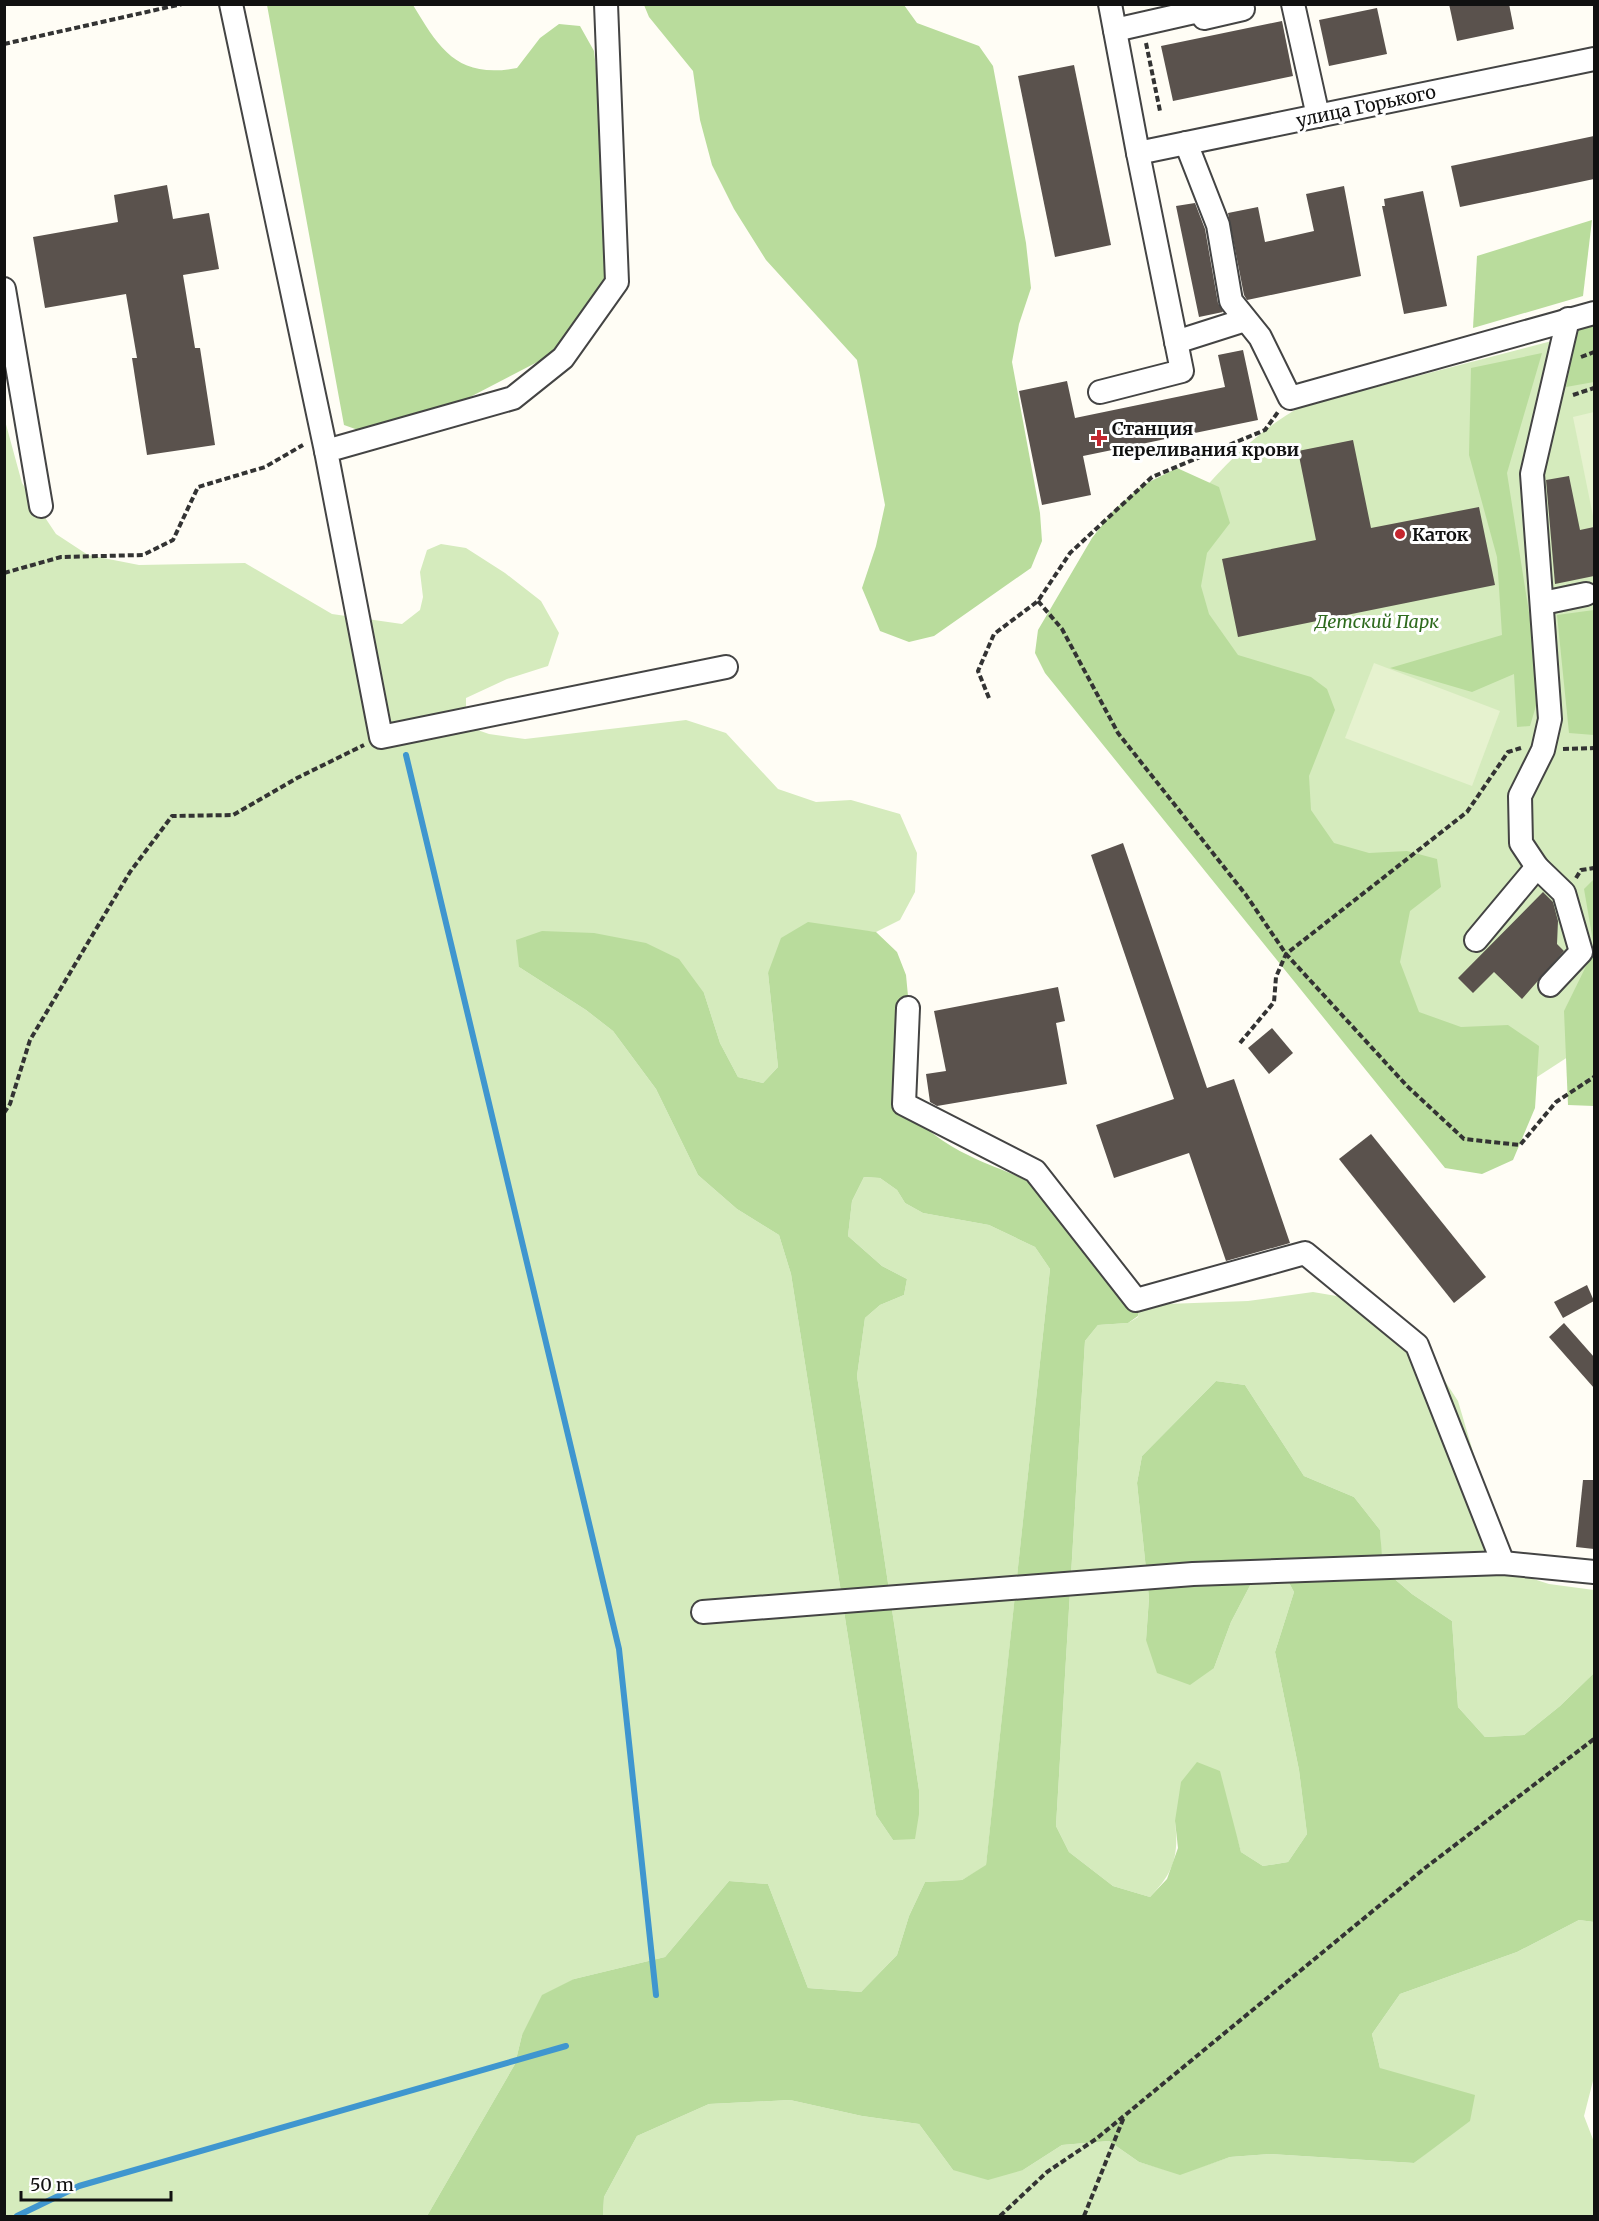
<svg xmlns="http://www.w3.org/2000/svg" width="1599" height="2221" font-family="Merriweather,serif">
<style>
.green{fill:#d5ebbd}
.forest{fill:#b9dc9c}
.pitch{fill:#e6f2cf}
.lines{fill:none;stroke-linecap:round;stroke-linejoin:round}
.stream{stroke:#3f96cf;stroke-width:6}
.building{fill:#5a524d}
.minor-casing{stroke:#444;stroke-width:26}
.path{stroke:#333;stroke-width:4;stroke-dasharray:6 3;stroke-linecap:butt}
.minor{stroke:#fff;stroke-width:22}
.poi-dot{fill:#c4262e;stroke:#fff;stroke-width:2}
.labels{text-anchor:middle;dominant-baseline:central;stroke-width:6;stroke-linejoin:round;paint-order:stroke}
.street-label{font-size:18px;fill:#111;stroke:#fff}
.poi-label{font-size:18px;font-weight:bold;fill:#111;stroke:#fff;text-anchor:start}
.park-label{font-size:18px;font-style:italic;fill:#2f6b1f;stroke:#fff}
</style>
<rect width="100%" height="100%" fill="#fffdf5"/>
<!-- green -->
<g class="green">
<path d="M1594,330V1040L1511,1094L1458,1095L1163,539C1202,489 1245,437 1302,406Z"/>
<path d="M4,417L22,483L56,534L88,555L139,565L245,563L332,614L402,624L420,610L423,597L420,572L427,550L441,544L466,548L505,573L541,601L559,633L548,666L507,679L466,698V726L489,734L525,739L686,720L726,733L778,789L816,802L851,800L900,814L917,853L915,892L900,920L876,932L842,929L768,973L778,1067L763,1083L738,1077L720,1043L704,993L519,967L586,1010L613,1031L656,1089L698,1175L737,1209L779,1235L791,1274L876,1815L893,1840L919,1790L857,1376L865,1318L880,1305L904,1295L907,1279L882,1266L848,1236L852,1201L864,1177L880,1178L897,1190L905,1203L923,1213L989,1225L1035,1247L1050,1269L986,1866L962,1880L925,1882L909,1916L897,1955L861,1992L808,1988L768,1884L729,1881L665,1957L574,1979L522,2035L515,2064L427,2216H5Z"/>
<path d="M1313,1292L1348,1298L1420,1343L1458,1401L1503,1553L1524,1576L1549,1584L1594,1590V1673L1560,1706L1524,1735L1485,1737L1458,1707L1452,1621L1412,1594L1382,1568L1380,1530L1354,1497L1304,1476L1245,1385L1216,1381L1142,1456L1137,1483L1149,1598L1146,1640L1214,1668L1231,1622L1255,1576L1281,1568L1294,1592L1275,1652L1299,1770L1307,1834L1288,1862L1263,1866L1241,1852L1231,1818L1175,1821C1179,1856 1174,1872 1150,1897L1113,1886L1069,1852L1056,1826L1085,1341L1098,1325L1128,1323L1138,1317L1140,1305L1248,1301Z"/>
<path d="M1579,1920L1594,1922V2077L1584,2116L1594,2142V2216H603L604,2197L637,2136L709,2104L790,2100L862,2116L919,2124L953,2170H1023L1062,2145L1109,2141L1139,2162L1180,2174L1230,2157L1270,2154L1414,2163L1434,2147L1380,2068L1372,2034L1400,1994L1517,1952Z"/>
</g>
<!-- forest -->
<g class="forest">
<path d="M267,5H413C440,50 458,79 517,68L540,38L559,24L580,26L594,51L618,260L613,302L602,324L576,342L422,422L361,431L344,425Z"/>
<path d="M644,5H904L917,23L979,46L993,66L1026,243L1031,288L1019,324L1012,362L1040,513L1042,541L1031,568L934,636L909,642L880,631L862,588L876,546L885,505L857,360L766,260L734,209L712,165L700,120L693,71L649,17Z"/>
<path d="M1592,220L1583,296L1473,328L1477,256Z"/>
<path d="M1594,325V382L1566,387L1578,327Z"/>
<path d="M1542,353L1507,473L1541,689L1530,726L1517,727L1514,674L1472,692L1390,668L1502,635L1497,557L1469,455L1471,368Z"/>
<path d="M1177,468L1219,487L1230,523L1207,553L1201,586L1209,614L1238,655L1311,677L1327,689L1335,710L1309,776L1311,810L1334,843L1369,853L1407,851L1437,859L1441,887L1410,911L1400,962L1419,1012L1461,1027L1508,1025L1539,1046L1535,1108L1513,1160L1482,1174L1445,1168L1045,673L1035,653L1038,630L1092,538L1114,510L1143,485Z"/>
<path d="M1594,610V735L1569,733L1557,615Z"/>
<path d="M1594,879V947L1584,889Z"/>
<path d="M808,922L876,932L897,952L906,975L908,996L899,1034L901,1104C922,1126 942,1143 970,1156C995,1169 1021,1174 1043,1192C1065,1211 1076,1239 1092,1263C1104,1280 1123,1292 1140,1305L1138,1316L1128,1323L1098,1325L1085,1341L1056,1826L1069,1852L1113,1886L1150,1897L1167,1879L1178,1848L1175,1821L1181,1782L1197,1762L1220,1771L1241,1852L1263,1866L1288,1862L1307,1834L1299,1770L1275,1652L1294,1592L1281,1568L1255,1576L1231,1622L1214,1668L1190,1685L1157,1673L1146,1640L1149,1598L1137,1483L1142,1456L1216,1381L1245,1385L1304,1476L1354,1497L1380,1530L1383,1569L1412,1594L1452,1621L1458,1707L1485,1737L1524,1735L1560,1706L1594,1673V1922L1579,1920L1517,1952L1400,1994L1372,2034L1380,2068L1475,2095L1470,2121L1414,2163L1270,2154L1230,2157L1180,2175L1139,2162L1109,2141L1062,2145L1023,2170L988,2180L953,2170L919,2124L862,2116L790,2100L709,2104L637,2136L604,2197L603,2216H427L515,2064L522,2035L542,1995L574,1979L665,1957L729,1881L768,1884L808,1988L861,1992L897,1955L909,1916L925,1882L962,1880L986,1865L1050,1269L1035,1247L989,1225L923,1213L905,1203L897,1190L880,1178L864,1177L852,1201L848,1236L882,1266L907,1279L904,1295L880,1305L865,1318L857,1376L919,1790V1814L915,1839L893,1840L876,1815L791,1274L779,1235L737,1209L698,1175L656,1089L613,1031L586,1010L519,967L516,940L542,931L594,933L646,943L679,959L704,993L720,1043L738,1077L763,1083L778,1067L768,973L781,938Z"/>
<path d="M1594,950V1106L1568,1105L1564,1011Z"/>
</g>
<!-- pitch -->
<g class="pitch">
<path d="M1594,412V515L1593,516L1573,417Z"/>
<path d="M1374,663L1500,711L1472,786L1345,738Z"/>
</g>
<g class="lines">
<!-- stream -->
<g class="stream">
<path d="M406,755L619,1649L656,1995"/>
<path d="M17,2216L79,2186L566,2046"/>
</g>
</g>
<!-- building -->
<g class="building">
<path d="M1449,4H1509L1514,29L1457,41Z"/>
<path d="M1377,8L1387,54L1329,66L1319,20Z"/>
<path d="M1282,21L1293,76L1173,101L1161,46Z"/>
<path d="M1074,65L1111,245L1055,257L1018,76Z"/>
<path d="M1594,136V179L1460,207L1451,166Z"/>
<path d="M167,185L173,219L209,213L219,269L183,275L195,348H200L215,445L147,455L132,358H137L126,294L45,308L33,237L118,222L114,195Z"/>
<path d="M1344,186L1361,276L1247,300L1244,295L1228,213L1258,207L1265,242L1314,231L1306,194Z"/>
<path d="M1423,191L1447,306L1404,314L1382,206H1385L1384,199Z"/>
<path d="M1195,203L1205,229L1218,303L1223,312L1199,317L1176,206Z"/>
<path d="M1243,350L1258,420L1083,456L1091,495L1042,505L1019,391L1067,381L1075,418L1225,387L1218,355Z"/>
<path d="M1353,440L1371,528L1479,507L1495,585L1238,637L1222,559L1316,540L1298,451Z"/>
<path d="M1569,476L1580,530L1594,527V576L1555,584L1546,480Z"/>
<path d="M1123,843L1207,1088L1234,1079L1290,1243L1226,1261L1189,1153L1114,1178L1096,1125L1174,1099L1091,855Z"/>
<path d="M1543,892L1553,902L1558,921L1557,944L1564,951L1522,999L1494,972L1473,993L1458,978Z"/>
<path d="M1058,987L1065,1021L1056,1023L1067,1084L937,1106L930,1102L926,1074L946,1071L934,1011Z"/>
<path d="M1272,1028L1293,1053L1269,1074L1248,1048Z"/>
<path d="M1371,1134L1486,1277L1454,1303L1339,1159Z"/>
<path d="M1587,1285L1594,1301L1563,1318L1554,1302Z"/>
<path d="M1564,1323L1594,1357V1388L1549,1337Z"/>
<path d="M1583,1480H1594V1549L1576,1547Z"/>
</g>
<g class="lines">
<defs>
<g id="minor">
<path d="M231,4L326,451"/>
<path d="M606,4L617,282L563,358L513,398L326,451L381,737L726,667"/>
<path d="M1110,4L1138,153L1594,59"/>
<path d="M1293,4L1318,116"/>
<path d="M1115,30L1203,10L1204,18L1243,9L1242,4"/>
<path d="M1186,143L1218,225L1231,301L1260,337L1290,398L1594,313"/>
<path d="M4,289L41,506"/>
<path d="M1176,342L1245,320"/>
<path d="M1100,392L1182,371L1138,153"/>
<path d="M1543,603L1586,594"/>
<path d="M1476,940L1537,867"/>
<path d="M1550,985L1581,952L1564,893L1537,867L1521,843L1520,796L1543,750L1550,719L1532,474L1568,319"/>
<path d="M908,1008L904,1104L1035,1171L1136,1300L1305,1253L1417,1345L1503,1563"/>
<path d="M703,1612L1193,1574L1503,1563L1594,1572"/>
</g>
</defs>
<!-- minor casing -->
<use href="#minor" class="minor-casing"/>
<!-- path -->
<g class="path">
<path d="M1146,43L1160,111"/>
<path d="M4,44L182,4"/>
<path d="M1581,357L1594,352"/>
<path d="M1573,395L1594,388"/>
<path d="M4,573L61,557L143,555L173,540L198,487L265,467L303,445"/>
<path d="M1038,601L1062,629L1118,733L1246,895L1286,954L1407,1086L1464,1139L1520,1145L1556,1102L1594,1077"/>
<path d="M989,698L978,671L994,634L1038,601L1070,553L1152,477L1265,430L1278,412"/>
<path d="M1563,749L1594,748"/>
<path d="M1576,878L1581,870L1594,868"/>
<path d="M1240,1043L1274,1002L1276,977L1286,954L1467,812L1508,752L1521,748"/>
<path d="M4,1113L10,1104L30,1040L130,872L172,816L233,815L297,778L364,745"/>
<path d="M1000,2216L1047,2172L1096,2139L1425,1868L1594,1739"/>
<path d="M1084,2216L1124,2117"/>
</g>
<!-- minor -->
<use href="#minor" class="minor"/>
</g>
<!-- markers -->
<g class="poi-dot">
<path d="M1096 429h6v6h6v6h-6v6h-6v-6h-6v-6h6z"/>
<circle cx="1400" cy="534" r="6"/>
</g>
<g class="labels">
<!-- street labels -->
<g class="street-label">
<text transform="translate(1366 106) rotate(-12)">улица Горького</text>
</g>
<!-- poi labels -->
<g class="poi-label">
<text x="1112" y="428">Станция<tspan x="1112" dy="21">переливания крови</tspan></text>
<text x="1412" y="534">Каток</text>
</g>
<!-- park labels -->
<g class="park-label">
<text x="1377" y="621">Детский Парк</text>
</g>
</g>
<!-- border -->
<rect width="1599" height="2221" fill="none" stroke="#111111" stroke-width="12"/>
<!-- scale -->
<path d="M21 2191v9h150v-9" fill="none" stroke="#111111" stroke-width="3"/>
<text x="30" y="2191" font-size="18" fill="#111111" stroke="#ffffff" stroke-width="4.5" paint-order="stroke">50 m</text>
</svg>
